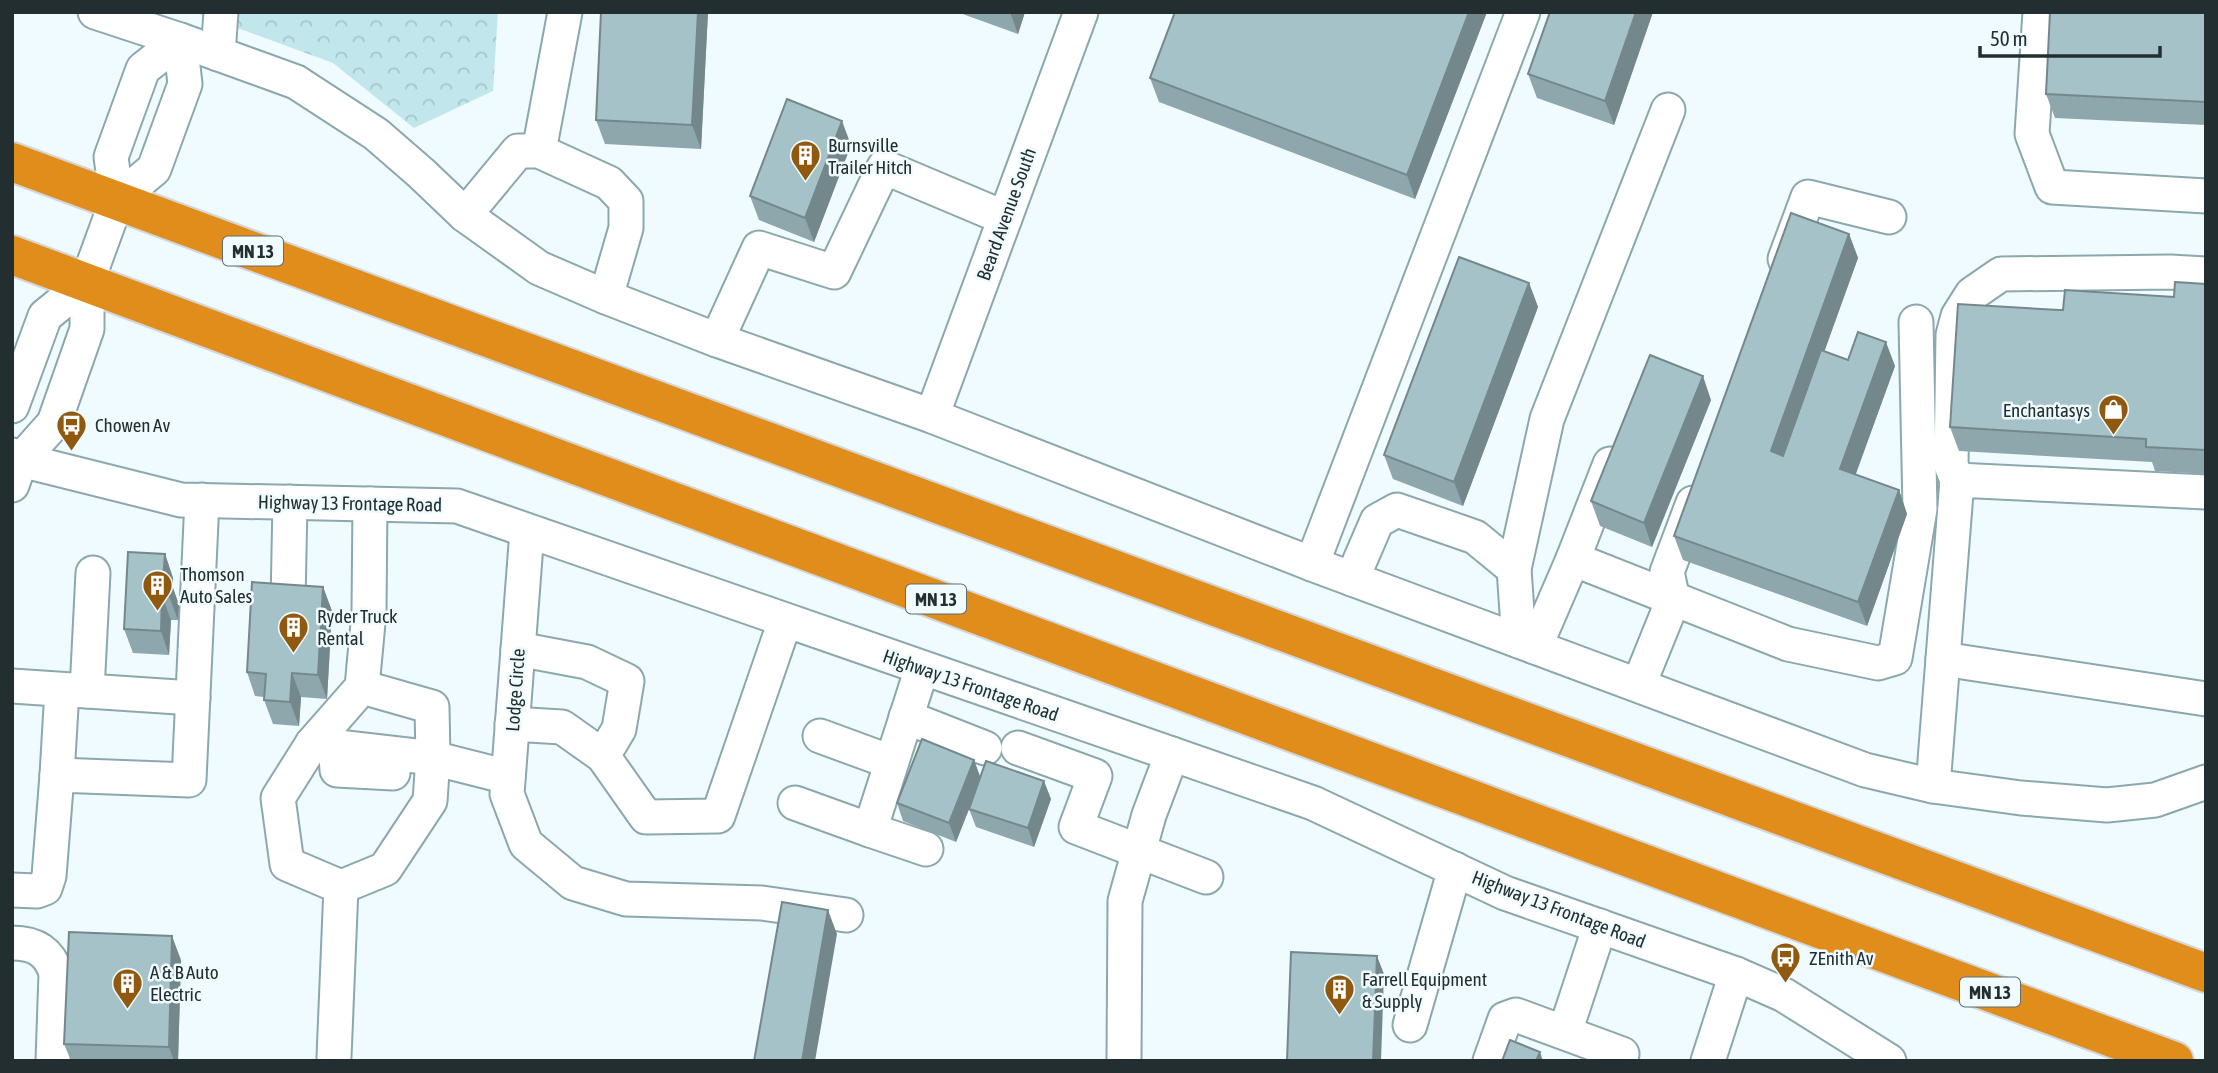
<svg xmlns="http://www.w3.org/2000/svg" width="2218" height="1073" font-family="'Asap Condensed',sans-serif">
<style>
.forest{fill:url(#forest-crowns)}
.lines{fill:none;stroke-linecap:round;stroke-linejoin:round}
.minor-casing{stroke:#8ba8ae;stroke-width:37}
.highway-casing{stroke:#d3d5d6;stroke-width:42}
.minor{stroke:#fff;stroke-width:33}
.highway{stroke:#e18d1c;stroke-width:38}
.wall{fill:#8ea7ac}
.shaded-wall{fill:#74888c}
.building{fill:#a5c2c8;stroke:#74888c;stroke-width:2}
.labels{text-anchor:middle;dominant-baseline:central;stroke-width:5;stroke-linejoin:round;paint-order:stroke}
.shield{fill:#effbfe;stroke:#606c6e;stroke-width:2}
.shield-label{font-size:18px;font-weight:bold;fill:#232e30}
.poi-label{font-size:19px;fill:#232e30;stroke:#effbfe;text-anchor:start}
.street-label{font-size:19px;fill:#232e30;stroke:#effbfe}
</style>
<defs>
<pattern id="forest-crowns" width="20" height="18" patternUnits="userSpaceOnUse" patternTransform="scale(1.75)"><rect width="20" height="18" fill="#c1e6ec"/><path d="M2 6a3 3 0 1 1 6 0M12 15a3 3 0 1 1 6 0" fill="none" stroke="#a6c6cb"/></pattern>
</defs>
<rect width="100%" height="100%" fill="#effbfe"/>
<!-- forest -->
<path class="forest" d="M194,12H498L493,91L414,128L333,63Z"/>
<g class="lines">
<defs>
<g id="minor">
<path d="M95,12L180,40L296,82L376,134L421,173L465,215L539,268L606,297L717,340L932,416L1312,564L1865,770L1933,786L2021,798L2107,805L2155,800L2206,782"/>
<path d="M2040,12L2032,134L2052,187L2206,196"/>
<path d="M218,54L221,12"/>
<path d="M539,151L565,12"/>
<path d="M117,200L111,157L143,69L180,40"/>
<path d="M465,215L518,151H539L609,183L626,201V228L606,297"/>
<path d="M1785,259L1808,197L1889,217"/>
<path d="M717,340L759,248L834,272L884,167L1005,218"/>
<path d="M12,406L45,316L87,282"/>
<path d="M932,416L1081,12"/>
<path d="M12,455L21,460L181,500L457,506L1313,803L1505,893L1736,974L1784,995L1889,1061"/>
<path d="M1957,480L1951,465L1953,335L1958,316L1972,294L2001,274L2170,272L2206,274"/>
<path d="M12,485L21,460L54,423L87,329V282L117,200L154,169L185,84L180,40"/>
<path d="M527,531L507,794L526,844L573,883L626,899L762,903L846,915"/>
<path d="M1573,559L1610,464"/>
<path d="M1312,564L1523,12"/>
<path d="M1514,569L1547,419L1668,110"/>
<path d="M1352,579L1377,521L1397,510L1475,537L1514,569L1519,641"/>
<path d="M288,602L290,502"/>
<path d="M1535,647L1573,559L1788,644L1878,663L1895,658L1920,509L1916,322"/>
<path d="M1943,659L2206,699"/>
<path d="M922,668L870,830L926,849"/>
<path d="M1639,684L1673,600L1667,572L1693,503"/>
<path d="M12,686L193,698"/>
<path d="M362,687L432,707L433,758L430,801L385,869L341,887L287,864L278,798L312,744L362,687L369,612L370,504"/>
<path d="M87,691L93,573"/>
<path d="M906,717L985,748"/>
<path d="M512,724L562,727L603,756L619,729L627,681L587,662L518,649"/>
<path d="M820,736L891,762"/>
<path d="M312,744L433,758L508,777"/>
<path d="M335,745L337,770L393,773"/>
<path d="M1018,748L1095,776L1076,827L1206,877"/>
<path d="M603,756L646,817L718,816L785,621"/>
<path d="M57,775L62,690"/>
<path d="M1933,786L1957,480L2206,492"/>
<path d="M795,803L870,830"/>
<path d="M12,890L37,891L45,888L49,876L57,775L189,780L202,500"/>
<path d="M12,943C35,943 49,951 56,973L53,1061"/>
<path d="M1410,1025L1455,869"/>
<path d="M1565,1032L1600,926"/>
<path d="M334,1057L341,887"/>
<path d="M1124,1061L1125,901L1149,815L1172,754"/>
<path d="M1490,1061L1505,1019L1516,1015L1622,1054L1620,1061"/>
<path d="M1708,1061L1736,974"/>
</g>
<g id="highway">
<path d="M12,162L2206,973"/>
<path d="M12,255L2174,1061"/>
</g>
</defs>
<!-- minor casing -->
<use href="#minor" class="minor-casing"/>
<!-- highway casing -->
<use href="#highway" class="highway-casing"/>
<!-- minor -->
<use href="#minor" class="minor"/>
<!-- highway -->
<use href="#highway" class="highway"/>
</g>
<!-- wall -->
<g class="wall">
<path d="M601,12H708L701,149L605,144L596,120Z"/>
<path d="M957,12H1025L1018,34Z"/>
<path d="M1487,12L1415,199L1159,102L1150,78Z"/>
<path d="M1550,12H1653L1614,125L1537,98L1528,74Z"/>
<path d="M2206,12V125L2055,118L2046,94Z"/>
<path d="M851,145L814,242L759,220L750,196Z"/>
<path d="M1849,234L1858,258L1824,351L1848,360L1895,366L1855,475L1899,490L1907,514L1867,626L1683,560L1674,536Z"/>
<path d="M1529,283L1538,307L1463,506L1393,479L1384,455Z"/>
<path d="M2206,284V474L2155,471L2152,462L1959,451L1950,427L2059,310L2174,297Z"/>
<path d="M1711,400L1652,547L1600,526L1591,501Z"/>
<path d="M165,554L173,578V588L179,605L178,620H171L169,655L133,653L124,629Z"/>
<path d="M323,587L332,611L327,699L301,697L299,726L273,724L264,700V697L255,696L247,672Z"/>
<path d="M974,760L980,777L1051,799L1034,847L976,827L969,809L974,796L956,842L903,821L897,803Z"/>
<path d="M181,960L178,1061H71L64,1044Z"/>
</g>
<!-- shaded-wall -->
<g class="shaded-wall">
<path d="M698,12H708L701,149L692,125Z"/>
<path d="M1010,12H1025L1018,34Z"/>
<path d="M1469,12H1487L1415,199L1407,175Z"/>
<path d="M1636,12H1653L1614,125L1605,101Z"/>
<path d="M842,121L851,145L814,242L805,218Z"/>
<path d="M1849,234L1858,258L1780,475L1771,451Z"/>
<path d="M1529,283L1538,307L1463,506L1454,482Z"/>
<path d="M1886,342L1895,366L1849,493L1840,469Z"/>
<path d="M1703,376L1711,400L1652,547L1644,523Z"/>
<path d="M1899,490L1907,514L1867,626L1858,602Z"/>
<path d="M165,554L173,578V588L179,605L178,620L163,580Z"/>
<path d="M323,587L332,611L327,699L318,675Z"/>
<path d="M162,596L171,620L169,655L161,631Z"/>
<path d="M292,673L301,697L299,726L290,702Z"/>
<path d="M974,760L981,779L956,842L949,823Z"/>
<path d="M1044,781L1051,799L1034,847L1028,828Z"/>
<path d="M828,910L837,934L815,1061H802Z"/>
<path d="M172,936L181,960L178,1061H174L169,1047Z"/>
<path d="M1377,956L1384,974L1381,1061H1373Z"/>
<path d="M1540,1052L1543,1061H1536Z"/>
</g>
<!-- building -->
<g class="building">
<path d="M601,12H698L692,125L596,120Z"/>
<path d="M1175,12H1469L1407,175L1150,78Z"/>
<path d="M1550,12H1636L1605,101L1528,74Z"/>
<path d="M2050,12H2206V102L2046,94Z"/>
<path d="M787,99L842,121L805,218L750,196Z"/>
<path d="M1791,213L1849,234L1771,451L1783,456L1821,350L1848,360L1858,332L1886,342L1840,469L1899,490L1858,602L1674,536Z"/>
<path d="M1459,257L1529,283L1454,482L1384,455Z"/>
<path d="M2175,282L2206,284V450L2146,447V439L1950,427L1958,304L2059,310H2063L2065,290L2174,297Z"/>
<path d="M1650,355L1703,376L1644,523L1591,501Z"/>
<path d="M128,552L165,554L163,580L170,581L169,596H162L161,631L124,629Z"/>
<path d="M252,582L323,587L318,675L292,673L290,702L264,700L266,674L247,672Z"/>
<path d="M922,739L974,760L949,823L897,803Z"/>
<path d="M986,761L1044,781L1028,828L969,809Z"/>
<path d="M782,902L828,910L802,1061H754Z"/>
<path d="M69,932L172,936L169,1047L64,1044Z"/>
<path d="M1291,952L1377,956L1373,1061H1287Z"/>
<path d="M1510,1040L1540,1052L1536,1061H1502Z"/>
</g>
<!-- icons -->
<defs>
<symbol id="building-pin" viewBox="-11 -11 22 30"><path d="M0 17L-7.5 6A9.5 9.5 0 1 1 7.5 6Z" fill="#905910" stroke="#effbfe"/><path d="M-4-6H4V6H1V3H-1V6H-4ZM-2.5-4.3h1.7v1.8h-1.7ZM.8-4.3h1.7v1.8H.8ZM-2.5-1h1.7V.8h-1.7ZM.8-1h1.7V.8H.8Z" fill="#fff"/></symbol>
<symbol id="shop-pin" viewBox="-11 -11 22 30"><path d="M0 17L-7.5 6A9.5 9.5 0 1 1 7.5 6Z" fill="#905910" stroke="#effbfe"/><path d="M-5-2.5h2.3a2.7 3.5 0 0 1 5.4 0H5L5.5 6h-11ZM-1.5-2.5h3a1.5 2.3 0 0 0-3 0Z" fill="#fff"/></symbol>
<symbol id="bus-pin" viewBox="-11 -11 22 30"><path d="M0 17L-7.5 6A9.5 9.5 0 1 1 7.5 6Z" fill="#905910" stroke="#effbfe"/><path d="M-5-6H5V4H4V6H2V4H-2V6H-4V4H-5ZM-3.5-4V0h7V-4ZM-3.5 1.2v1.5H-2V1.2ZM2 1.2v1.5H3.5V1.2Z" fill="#fff"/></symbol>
</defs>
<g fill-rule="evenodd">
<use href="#building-pin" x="788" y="138" width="35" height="47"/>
<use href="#shop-pin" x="2096" y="392" width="35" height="47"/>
<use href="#bus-pin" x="54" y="408" width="35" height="47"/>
<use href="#building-pin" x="140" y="568" width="35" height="47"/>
<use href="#building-pin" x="276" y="610" width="35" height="47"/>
<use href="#bus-pin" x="1768" y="940" width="35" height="47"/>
<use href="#building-pin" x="110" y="966" width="35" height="47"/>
<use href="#building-pin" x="1322" y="972" width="35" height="47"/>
</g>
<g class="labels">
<!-- shield labels -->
<g class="shield">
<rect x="223" y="236.5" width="60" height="29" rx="5"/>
<rect x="906" y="584.5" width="60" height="29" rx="5"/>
<rect x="1960" y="977.5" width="60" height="29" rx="5"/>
</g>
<g class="shield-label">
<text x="253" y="251">MN 13</text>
<text x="936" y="599">MN 13</text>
<text x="1990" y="992">MN 13</text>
</g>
<!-- poi labels -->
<g class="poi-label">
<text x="828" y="145">Burnsville<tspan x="828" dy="22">Trailer Hitch</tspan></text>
<text x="2090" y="410" text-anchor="end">Enchantasys</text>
<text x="95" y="425">Chowen Av</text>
<text x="180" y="574">Thomson<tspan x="180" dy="22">Auto Sales</tspan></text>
<text x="317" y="616">Ryder Truck<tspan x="317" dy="22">Rental</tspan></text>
<text x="1809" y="958">ZEnith Av</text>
<text x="150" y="972">A &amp; B Auto<tspan x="150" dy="22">Electric</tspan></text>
<text x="1362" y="979">Farrell Equipment<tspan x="1362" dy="22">&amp; Supply</tspan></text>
</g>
<!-- street labels -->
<g class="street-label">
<text transform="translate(1006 214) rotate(-70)">Beard Avenue South</text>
<text transform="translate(350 503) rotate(1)">Highway 13 Frontage Road</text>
<text transform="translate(971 685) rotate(19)">Highway 13 Frontage Road</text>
<text transform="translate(515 690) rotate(-86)">Lodge Circle</text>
<text transform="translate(1559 909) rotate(21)">Highway 13 Frontage Road</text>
</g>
</g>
<!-- border -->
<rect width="2218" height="1073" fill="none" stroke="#232e30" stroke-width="28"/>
<!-- scale -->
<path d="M1980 46v10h180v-10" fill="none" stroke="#232e30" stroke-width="3.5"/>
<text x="1990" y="46" font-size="21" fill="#232e30" stroke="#effbfe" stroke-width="5" paint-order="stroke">50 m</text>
</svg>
